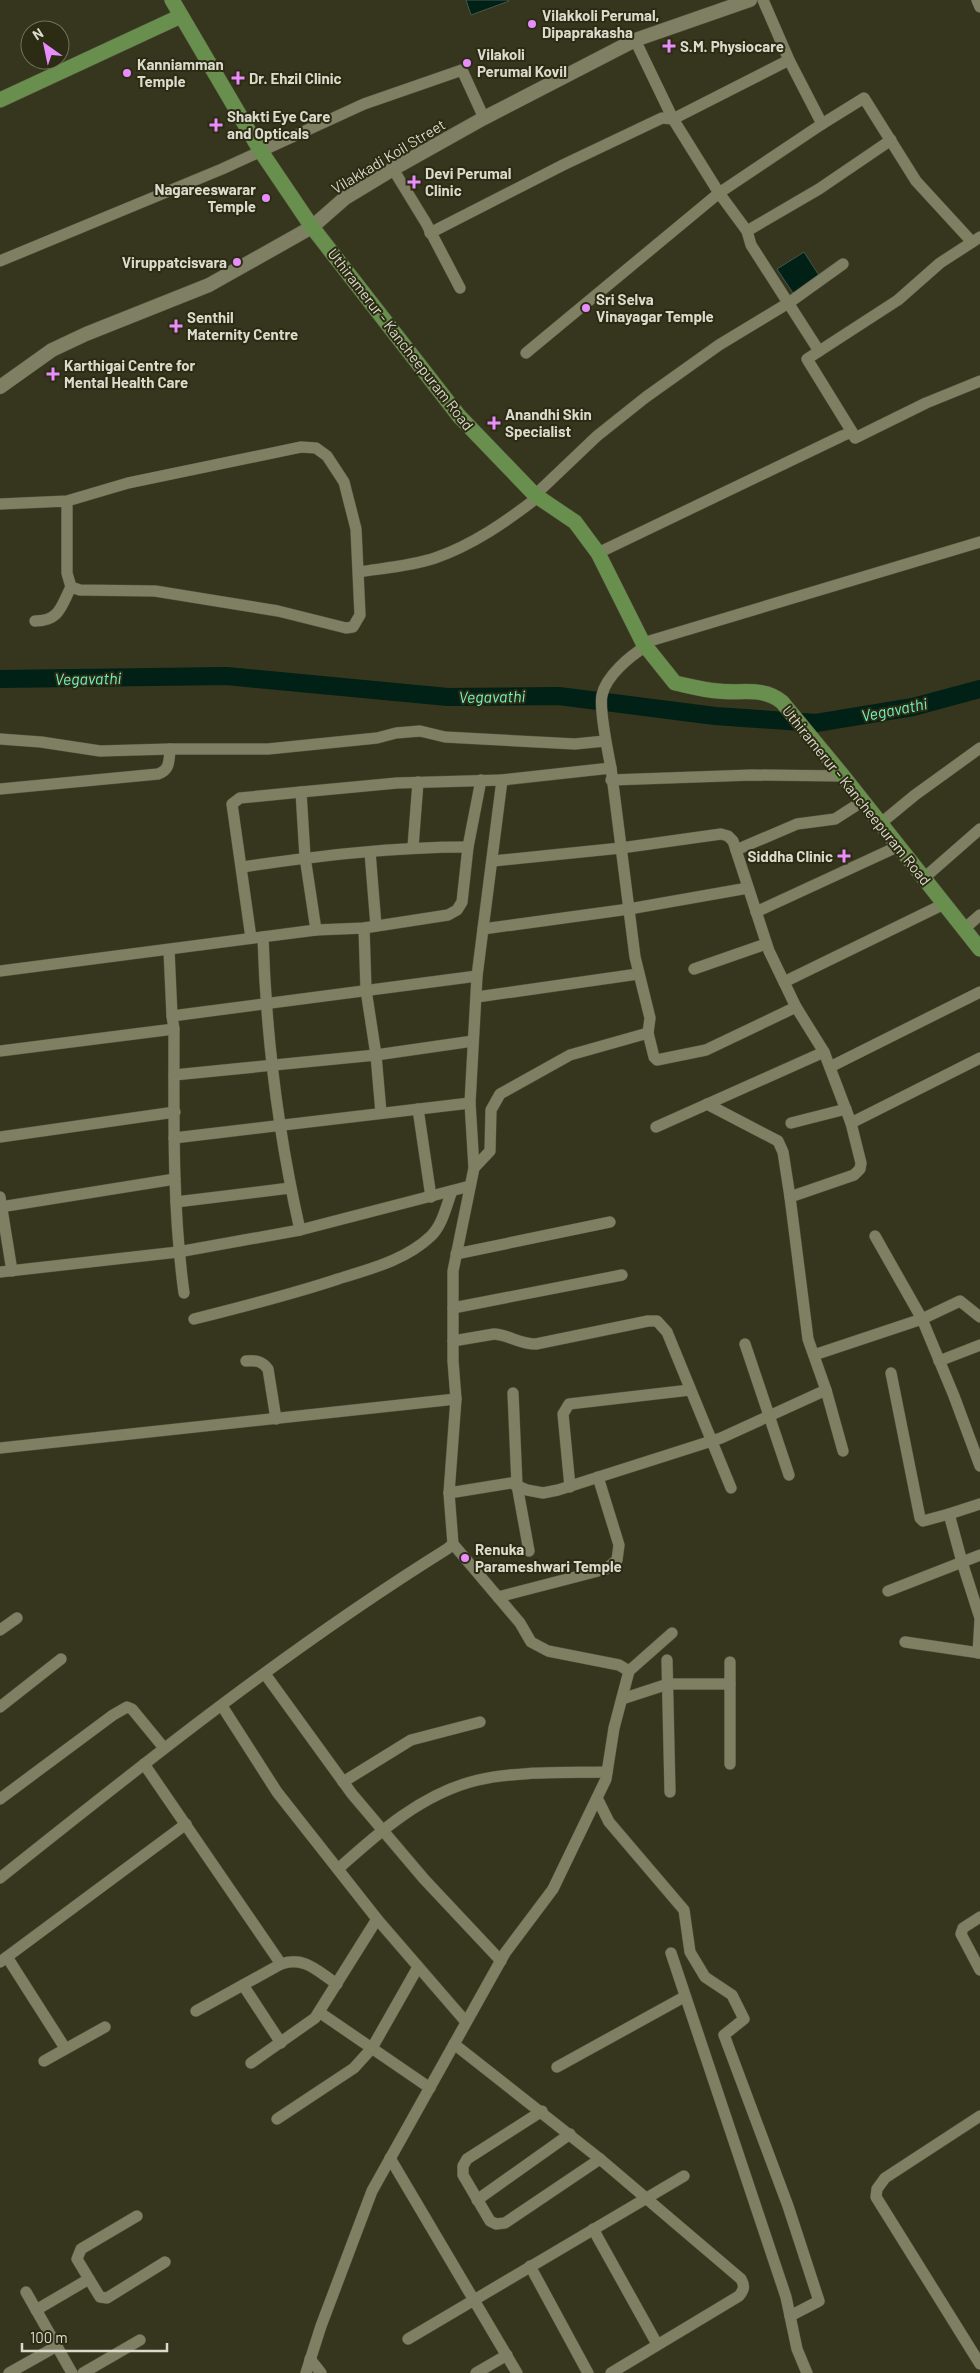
<svg xmlns="http://www.w3.org/2000/svg" width="980" height="2373" font-family="Barlow,sans-serif">
<style>
.water{fill:#012016;stroke:#42584d}
.lines{fill:none;stroke-linecap:round;stroke-linejoin:round}
.river{stroke:#012016;stroke-width:18}
.minor-casing{stroke:#52523d;stroke-width:12}
.tertiary-casing{stroke:#52523d;stroke-width:15}
.primary-casing{stroke:#52523d;stroke-width:16}
.minor{stroke:#7f7f64;stroke-width:11}
.tertiary{stroke:#7f7f64;stroke-width:14}
.primary{stroke:#698f4e;stroke-width:15}
.poi-dot{fill:#e98dfd;stroke:#2c2b13;stroke-width:2}
.labels{text-anchor:middle;dominant-baseline:central;stroke-width:4;stroke-linejoin:round;paint-order:stroke}
.poi-label{font-size:15px;font-weight:bold;fill:#dbdbcd;stroke:#2c2b13;text-anchor:start}
.street-label{font-size:15px;fill:#dbdbcd;stroke:#2c2b13}
.water-label{font-size:16px;font-style:italic;fill:#6ff7c6;stroke:#2c2b13}
</style>
<rect width="100%" height="100%" fill="#36351d"/>
<!-- water -->
<g class="water">
<path d="M466,0H508L509,1L471,15Z"/>
<path d="M804,252L820,277L793,293L777,269Z"/>
</g>
<g class="lines">
<!-- river -->
<path class="river" d="M0,679L226,676L448,697L559,696L715,716L816,723L913,707L980,689"/>
<defs>
<g id="minor">
<path d="M763,0L789,60L822,124"/>
<path d="M977,0L980,7"/>
<path d="M635,40L673,119L719,193L822,124L864,98L916,181L972,242"/>
<path d="M393,169L426,223L460,288"/>
<path d="M747,231L819,189L891,140"/>
<path d="M430,233L563,165L662,118L673,119L789,60"/>
<path d="M0,261L222,169L364,104L462,70L484,118"/>
<path d="M526,353L719,193L747,231L751,245L819,351"/>
<path d="M852,432L807,359L898,300L940,263L980,237"/>
<path d="M535,495L597,436L646,397L719,345L790,302L843,264"/>
<path d="M0,504L67,501L128,483L301,447L316,448L327,456L344,482L356,529L360,615L353,627L346,628L278,611L155,591L80,590L71,587L67,573V501"/>
<path d="M598,553L842,436L852,432L855,438L926,403L980,381"/>
<path d="M359,572C384,568 411,566 435,558C473,545 507,521 538,497"/>
<path d="M35,621C60,621 61,606 71,587"/>
<path d="M643,643L980,542"/>
<path d="M0,739L41,742L100,751L170,749"/>
<path d="M502,780L611,768"/>
<path d="M611,780L752,775L843,776"/>
<path d="M0,789L158,774C170,770 169,761 170,749H268L377,738L396,733L420,731L445,737L575,744L605,741"/>
<path d="M881,823L915,795L980,748"/>
<path d="M413,847L418,782"/>
<path d="M736,850L797,824L835,819L863,801"/>
<path d="M370,852L376,926"/>
<path d="M493,861L621,848L721,834L728,836L733,841L769,951L796,1007L824,1052L851,1123L980,1058"/>
<path d="M242,867C317,856 392,847 468,847"/>
<path d="M924,878L980,829"/>
<path d="M756,912L899,846"/>
<path d="M364,928L366,990L376,1055L381,1113"/>
<path d="M483,929L629,909L748,888"/>
<path d="M964,929L980,915"/>
<path d="M316,930L305,857L301,792L397,783L502,780L477,976L470,1103L474,1168L453,1271V1361L456,1399L449,1493L511,1483L527,1490L543,1493L558,1490L721,1438L826,1390L808,1339L790,1197L854,1175L860,1169L861,1163L851,1123"/>
<path d="M251,938L232,804L240,798L301,792"/>
<path d="M169,950L172,1016"/>
<path d="M694,969L766,944"/>
<path d="M0,971L316,930L364,928L448,915L457,910L462,902L468,847L481,780"/>
<path d="M784,982L944,904"/>
<path d="M477,997L638,974"/>
<path d="M174,1029C174,1117 172,1205 184,1293"/>
<path d="M648,1033L654,1057L657,1060L706,1050L796,1007"/>
<path d="M0,1051L174,1029L172,1016L477,976"/>
<path d="M830,1067L980,992"/>
<path d="M174,1075L376,1055L473,1041"/>
<path d="M707,1104L778,1141L783,1152L790,1197"/>
<path d="M418,1109L431,1197"/>
<path d="M791,1123L846,1109"/>
<path d="M656,1127L824,1052"/>
<path d="M0,1137L175,1112"/>
<path d="M174,1138L470,1103"/>
<path d="M474,1168L490,1151L491,1110L500,1094L570,1055L648,1033L650,1018L635,957L611,768C608,753 599,708 602,695C606,676 630,656 645,647"/>
<path d="M0,1197L12,1271"/>
<path d="M176,1202L290,1188"/>
<path d="M0,1207L175,1179"/>
<path d="M300,1230L470,1186"/>
<path d="M875,1236L922,1319L954,1396L980,1466"/>
<path d="M456,1254L610,1222"/>
<path d="M0,1272L178,1252L300,1230C278,1133 266,1036 263,937"/>
<path d="M453,1308L622,1275"/>
<path d="M194,1319C242,1307 290,1295 338,1279C370,1269 406,1260 431,1236C443,1224 446,1206 452,1191"/>
<path d="M453,1341L494,1334C510,1335 518,1344 536,1344L648,1321H657L667,1332L731,1488"/>
<path d="M745,1344L789,1475"/>
<path d="M814,1355L922,1319L960,1301L980,1317"/>
<path d="M246,1361C256,1360 262,1361 268,1369L276,1419"/>
<path d="M939,1361L980,1345"/>
<path d="M891,1373L920,1518L923,1521L949,1514"/>
<path d="M826,1390L843,1451"/>
<path d="M513,1393L517,1485L529,1551"/>
<path d="M0,1448L456,1399"/>
<path d="M570,1487L563,1414L569,1404L690,1390"/>
<path d="M980,1504L949,1514L962,1562L980,1618"/>
<path d="M888,1591L980,1555"/>
<path d="M498,1597L606,1569L617,1560L619,1545L598,1477"/>
<path d="M0,1630L17,1618"/>
<path d="M905,1642L980,1653"/>
<path d="M978,1653L980,1620"/>
<path d="M667,1660L670,1792"/>
<path d="M730,1662V1764"/>
<path d="M629,1671L672,1633"/>
<path d="M265,1674L352,1794L424,1879L501,1961"/>
<path d="M622,1699L668,1684H730"/>
<path d="M222,1706L277,1792L377,1919L315,2018L251,2063"/>
<path d="M0,1707L61,1659"/>
<path d="M144,1764L281,1964C305,1956 317,1971 337,1984"/>
<path d="M343,1782L411,1740L480,1722"/>
<path d="M597,1798L609,1822L684,1910L690,1952L705,1977L732,1995L744,2019L724,2035L788,2206L819,2301L790,2316"/>
<path d="M0,1799L113,1715L127,1707L132,1709L164,1748"/>
<path d="M338,1869C379,1832 423,1793 478,1780C514,1771 569,1773 607,1772"/>
<path d="M0,1878C144,1763 290,1647 447,1549L453,1544L449,1493"/>
<path d="M980,1917L963,1928L961,1934L980,1970"/>
<path d="M377,1919L466,2022"/>
<path d="M671,1953L786,2297L797,2349L807,2373"/>
<path d="M7,1957L65,2048"/>
<path d="M0,1962L186,1824"/>
<path d="M243,1985L281,2043"/>
<path d="M196,2011L281,1964"/>
<path d="M319,2012L430,2088"/>
<path d="M454,2044L600,2159L741,2279C745,2286 744,2290 739,2296L611,2373"/>
<path d="M44,2061L105,2027"/>
<path d="M557,2067L684,1997"/>
<path d="M542,2111L467,2159L463,2166V2175L490,2221L496,2224L505,2223L600,2159"/>
<path d="M980,2116L885,2178L877,2189L876,2197L980,2364"/>
<path d="M277,2119L354,2068L372,2048L418,1967"/>
<path d="M390,2158L517,2373"/>
<path d="M477,2200L570,2134"/>
<path d="M593,2229L657,2344"/>
<path d="M530,2266L588,2373"/>
<path d="M89,2279L100,2297L107,2298L165,2262"/>
<path d="M26,2292L72,2373"/>
<path d="M36,2310L89,2279L77,2259L81,2249L137,2216"/>
<path d="M408,2339L684,2176"/>
<path d="M310,2359L321,2373"/>
<path d="M9,2373L57,2346"/>
<path d="M83,2373L140,2340"/>
<path d="M306,2373L321,2326L372,2191L505,1953L553,1889L606,1779L614,1728L629,1671L619,1665L548,1651L531,1642L520,1623L453,1544"/>
<path d="M476,2373L507,2355"/>
</g>
<path id="tertiary" d="M0,387L52,350L86,334L209,285L312,227L345,198L393,169L484,118L635,40L750,0"/>
<g id="primary">
<path d="M172,0L260,150L312,227L459,416L535,495L575,522L598,553L643,643L675,683C689,686 704,690 718,691C740,694 763,686 782,702L843,776L980,949"/>
<path d="M0,100L181,16"/>
</g>
</defs>
<!-- minor casing -->
<use href="#minor" class="minor-casing"/>
<!-- tertiary casing -->
<use href="#tertiary" class="tertiary-casing"/>
<!-- primary casing -->
<use href="#primary" class="primary-casing"/>
<!-- minor -->
<use href="#minor" class="minor"/>
<!-- tertiary -->
<use href="#tertiary" class="tertiary"/>
<!-- primary -->
<use href="#primary" class="primary"/>
</g>
<!-- markers -->
<g class="poi-dot">
<circle cx="532" cy="24" r="5"/>
<path d="M666.5 38.5h5v5h5v5h-5v5h-5v-5h-5v-5h5z"/>
<circle cx="467" cy="63" r="5"/>
<circle cx="127" cy="73" r="5"/>
<path d="M235.5 70.5h5v5h5v5h-5v5h-5v-5h-5v-5h5z"/>
<path d="M213.5 117.5h5v5h5v5h-5v5h-5v-5h-5v-5h5z"/>
<path d="M411.5 174.5h5v5h5v5h-5v5h-5v-5h-5v-5h5z"/>
<circle cx="266" cy="198" r="5"/>
<circle cx="237" cy="262" r="5"/>
<circle cx="586" cy="308" r="5"/>
<path d="M173.5 318.5h5v5h5v5h-5v5h-5v-5h-5v-5h5z"/>
<path d="M50.5 366.5h5v5h5v5h-5v5h-5v-5h-5v-5h5z"/>
<path d="M491.5 415.5h5v5h5v5h-5v5h-5v-5h-5v-5h5z"/>
<path d="M841.5 848.5h5v5h5v5h-5v5h-5v-5h-5v-5h5z"/>
<circle cx="465" cy="1558" r="5"/>
</g>
<g class="labels">
<!-- poi labels -->
<g class="poi-label">
<text x="542" y="15">Vilakkoli Perumal,<tspan x="542" dy="17">Dipaprakasha</tspan></text>
<text x="680" y="46">S.M. Physiocare</text>
<text x="477" y="54">Vilakoli<tspan x="477" dy="17">Perumal Kovil</tspan></text>
<text x="137" y="64">Kanniamman<tspan x="137" dy="17">Temple</tspan></text>
<text x="249" y="78">Dr. Ehzil Clinic</text>
<text x="227" y="116">Shakti Eye Care<tspan x="227" dy="17">and Opticals</tspan></text>
<text x="425" y="173">Devi Perumal<tspan x="425" dy="17">Clinic</tspan></text>
<text x="256" y="189" text-anchor="end">Nagareeswarar<tspan x="256" dy="17">Temple</tspan></text>
<text x="227" y="262" text-anchor="end">Viruppatcisvara</text>
<text x="596" y="299">Sri Selva<tspan x="596" dy="17">Vinayagar Temple</tspan></text>
<text x="187" y="317">Senthil<tspan x="187" dy="17">Maternity Centre</tspan></text>
<text x="64" y="365">Karthigai Centre for<tspan x="64" dy="17">Mental Health Care</tspan></text>
<text x="505" y="414">Anandhi Skin<tspan x="505" dy="17">Specialist</tspan></text>
<text x="833" y="856" text-anchor="end">Siddha Clinic</text>
<text x="475" y="1549">Renuka<tspan x="475" dy="17">Parameshwari Temple</tspan></text>
</g>
<!-- street labels -->
<g class="street-label">
<text transform="translate(388 156) rotate(-31)">Vilakkadi Koil Street</text>
<text transform="translate(401 339) rotate(52)">Uthiramerur - Kancheepuram Road</text>
<text transform="translate(857 795) rotate(51)">Uthiramerur - Kancheepuram Road</text>
</g>
<!-- water labels -->
<g class="water-label">
<text transform="translate(88 678) rotate(-1)">Vegavathi</text>
<text transform="translate(492 696) rotate(-1)">Vegavathi</text>
<text transform="translate(894 709) rotate(-11)">Vegavathi</text>
</g>
</g>
<!-- north arrow -->
<g transform="translate(45 45) rotate(327)"><circle r="24" fill="#2c2b13" stroke="#72715d"/>
<path d="M0-4L9 19L0 12L-9 19Z" fill="#e98dfd"/>
<text y="-8" font-size="14" font-weight="bold" text-anchor="middle" fill="#dbdbcd">N</text>
</g>
<!-- scale -->
<path d="M22 2343v8h145v-8" fill="none" stroke="#dbdbcd" stroke-width="2.5"/>
<text x="30" y="2343" font-size="15" fill="#dbdbcd" stroke="#2c2b13" stroke-width="4" paint-order="stroke">100 m</text>
</svg>
